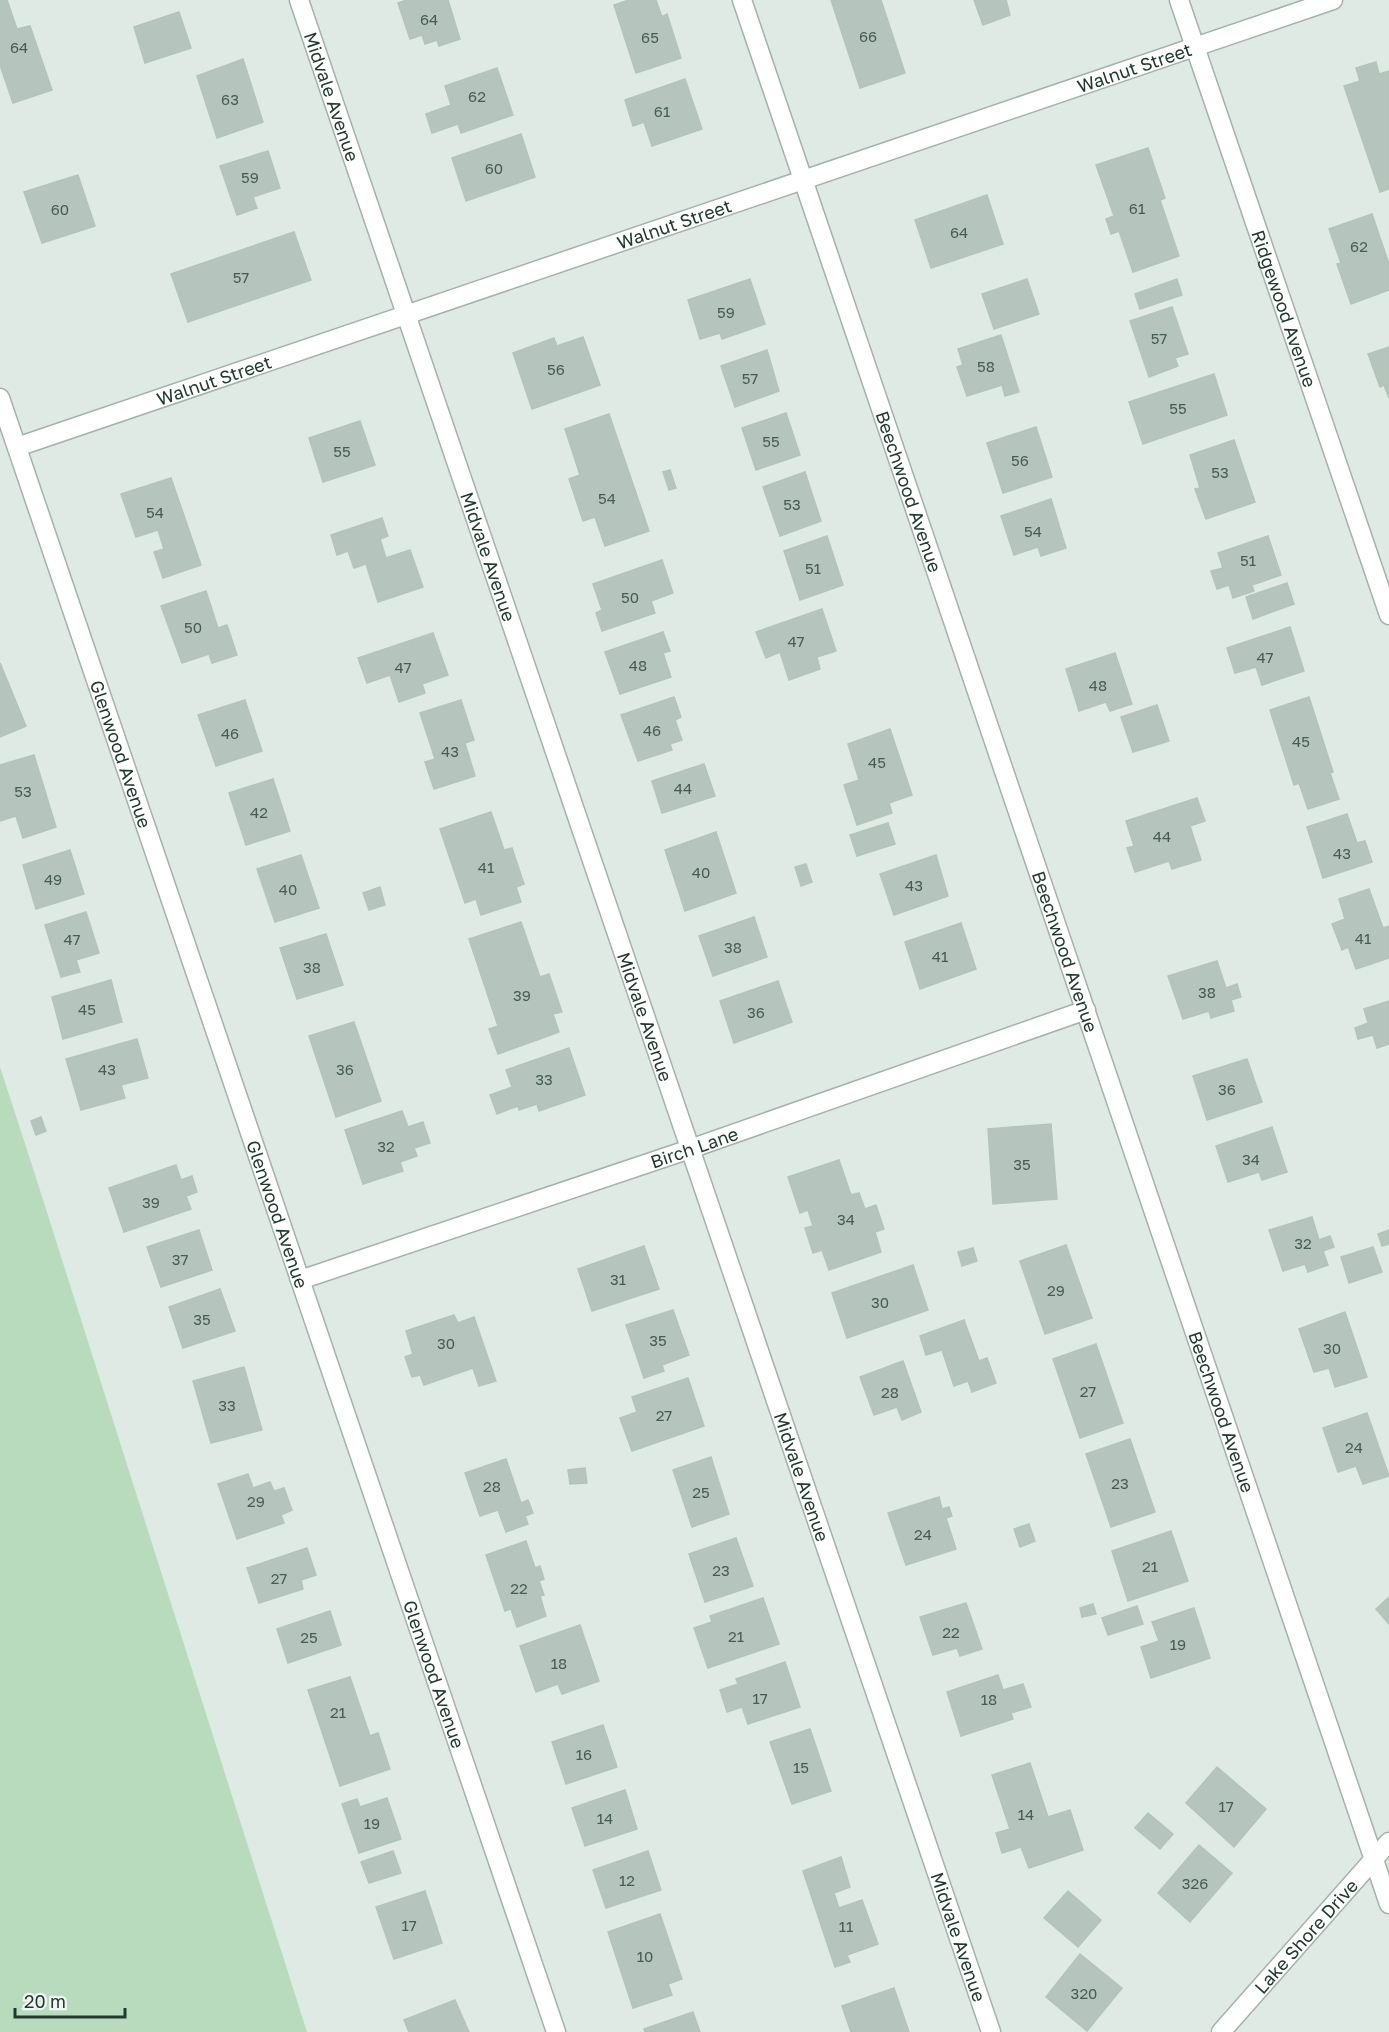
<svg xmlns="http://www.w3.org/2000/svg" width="1389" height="2032" font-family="'Golos Text',sans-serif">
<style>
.green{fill:#b9dbbd}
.building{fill:#b5c5bd;stroke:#b3c4ba;stroke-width:1.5}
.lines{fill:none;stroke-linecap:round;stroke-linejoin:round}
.minor-casing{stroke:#a3b2aa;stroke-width:21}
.tertiary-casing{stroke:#a3b2aa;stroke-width:21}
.minor{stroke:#fff;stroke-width:18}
.tertiary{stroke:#fff;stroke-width:18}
.labels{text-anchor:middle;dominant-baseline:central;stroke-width:4.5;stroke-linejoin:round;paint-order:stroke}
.number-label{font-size:15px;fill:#465d53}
.street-label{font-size:18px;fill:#213a30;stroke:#f0f7f3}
</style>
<rect width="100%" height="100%" fill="#e0eae4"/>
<!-- green -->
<path class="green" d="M0,1067L32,1165L307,2032H0Z"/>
<!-- building -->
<g class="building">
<path d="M0,0H7L17,29L30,26L52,90L13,103L0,65Z"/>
<path d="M407,0H448L460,39L439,46L437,40L425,44L422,35L410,39L398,3Z"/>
<path d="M629,0H656L662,17L667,14L681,58L636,73L614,5Z"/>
<path d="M831,0H881L905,73L860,88Z"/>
<path d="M974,0H1006L1010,15L983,25Z"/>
<path d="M179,12L191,48L145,63L134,27Z"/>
<path d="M243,59L263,122L217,138L197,76Z"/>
<path d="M1376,62L1379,74L1389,71V189L1380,192L1344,86L1360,81L1356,68Z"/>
<path d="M497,68L513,115L461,133L458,124L432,133L426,114L451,105L445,86Z"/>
<path d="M685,79L702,129L652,146L644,122L633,126L625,100Z"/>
<path d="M521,134L535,177L466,201L452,158Z"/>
<path d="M1148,148L1165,198L1160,200L1179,256L1133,272L1119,231L1111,234L1106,219L1114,216L1096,165Z"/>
<path d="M268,151L280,188L253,197L257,208L237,215L220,166Z"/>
<path d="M78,175L95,226L42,243L24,192Z"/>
<path d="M987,195L1003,244L931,268L915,220Z"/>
<path d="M1372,214L1389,264V290L1351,304L1337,264L1341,263L1329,229Z"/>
<path d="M294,232L311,280L188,322L171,274Z"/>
<path d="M750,279L765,324L722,339L720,333L700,339L688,300Z"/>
<path d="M1027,279L1039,314L994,329L982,294Z"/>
<path d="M1177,279L1182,295L1140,309L1135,294Z"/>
<path d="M1172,307L1188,354L1175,358L1178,366L1149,377L1130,321Z"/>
<path d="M1001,335L1019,392L1005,396L1002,385L967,396L957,367L963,365L958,349Z"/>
<path d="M583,337L600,385L532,409L513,353L554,338L557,346Z"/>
<path d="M1389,347V398L1384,385L1380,387L1368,354Z"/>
<path d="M767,350L779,391L735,407L721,366Z"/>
<path d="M1214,374L1227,415L1143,444L1129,402Z"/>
<path d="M786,413L800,455L756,470L742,428Z"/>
<path d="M609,414L649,531L605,546L595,517L583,521L569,479L580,475L565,429Z"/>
<path d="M360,421L375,465L323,482L309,438Z"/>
<path d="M1036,427L1052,477L1003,493L987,443Z"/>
<path d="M1234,440L1255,502L1206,519L1195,489L1200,488L1190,455Z"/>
<path d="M670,470L676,488L669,490L663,472Z"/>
<path d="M805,472L821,521L780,536L763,487Z"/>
<path d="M171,478L201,565L163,578L154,552L164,549L158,530L136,537L121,494Z"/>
<path d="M1051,499L1066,548L1041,556L1038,547L1014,555L1001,516Z"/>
<path d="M382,518L388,536L380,539L386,558L410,550L423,587L378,602L366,564L354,568L348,551L337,555L331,535Z"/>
<path d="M827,536L843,585L800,600L784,551Z"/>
<path d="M1268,536L1281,575L1252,585L1254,591L1233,598L1229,585L1217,589L1211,571L1223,568L1218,553Z"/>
<path d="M662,560L673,593L651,601L655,613L602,631L596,613L602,610L593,584Z"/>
<path d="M1287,583L1294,604L1253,619L1246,597Z"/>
<path d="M206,591L218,628L227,625L237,655L212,663L209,654L182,663L161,606Z"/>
<path d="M822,609L836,651L817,657L820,669L789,680L780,652L766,658L756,632Z"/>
<path d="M1290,627L1304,671L1262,685L1256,667L1235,673L1227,648Z"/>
<path d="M663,632L670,651L663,653L671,677L620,694L605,652Z"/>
<path d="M433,633L448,675L422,684L425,693L399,702L390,675L367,683L358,658Z"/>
<path d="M1115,653L1132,704L1110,711L1106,702L1079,711L1066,669Z"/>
<path d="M0,663L26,726L0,737Z"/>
<path d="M674,697L681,717L675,720L682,740L670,744L672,750L638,761L621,715Z"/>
<path d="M1309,697L1333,772L1330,773L1339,799L1308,809L1299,783L1294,785L1270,710Z"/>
<path d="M245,700L262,751L216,766L198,715Z"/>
<path d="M461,700L474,740L465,743L475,776L434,789L425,762L435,759L420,713Z"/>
<path d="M1157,705L1169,741L1133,752L1121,717Z"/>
<path d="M890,729L912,795L889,803L892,813L857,825L844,785L859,780L848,744Z"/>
<path d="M34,755L56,827L23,838L16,816L0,821V765Z"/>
<path d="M704,764L715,796L662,813L652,781Z"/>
<path d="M273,779L290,831L246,845L229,793Z"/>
<path d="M1197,798L1205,821L1190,826L1201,860L1172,869L1169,861L1135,872L1127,848L1134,846L1126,821Z"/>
<path d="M491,812L504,850L512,848L524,884L516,887L521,902L481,915L476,899L465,903L440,829Z"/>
<path d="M1347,814L1357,843L1365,841L1372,862L1323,878L1307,827Z"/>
<path d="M888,823L895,844L857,856L850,835Z"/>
<path d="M716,832L736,893L685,911L665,850Z"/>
<path d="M70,850L84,894L36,909L23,865Z"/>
<path d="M301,855L319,908L275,922L257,869Z"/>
<path d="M936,855L948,896L894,915L880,874Z"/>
<path d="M806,864L812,882L801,886L795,867Z"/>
<path d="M380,887L385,905L369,910L363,893Z"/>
<path d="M1369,889L1383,928L1389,926V958L1356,969L1348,947L1342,950L1332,924L1345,919L1339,899Z"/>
<path d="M86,912L99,953L76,960L80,972L61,977L45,925Z"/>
<path d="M754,917L767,957L713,976L699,936Z"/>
<path d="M521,922L540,977L549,974L562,1012L553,1014L559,1032L498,1054L489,1029L498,1026L469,939Z"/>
<path d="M961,923L976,969L920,989L905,942Z"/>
<path d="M326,934L343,985L297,999L280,948Z"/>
<path d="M1217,961L1226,988L1237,984L1241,997L1231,1000L1234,1011L1211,1018L1209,1011L1183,1019L1168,976Z"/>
<path d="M111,980L122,1022L63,1039L52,997Z"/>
<path d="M778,981L792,1022L734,1043L720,1001Z"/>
<path d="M1389,1001V1044L1377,1048L1373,1035L1358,1039L1355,1028L1368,1023L1364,1009Z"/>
<path d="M354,1022L381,1101L336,1117L309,1036Z"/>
<path d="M137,1039L148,1078L121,1085L125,1098L81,1110L66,1059Z"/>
<path d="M569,1048L585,1095L539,1111L537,1104L519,1110L518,1106L497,1114L490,1095L512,1087L506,1070Z"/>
<path d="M1247,1059L1262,1102L1207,1120L1193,1076Z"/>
<path d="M402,1111L408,1127L423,1122L430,1143L414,1148L417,1156L400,1162L403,1171L363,1184L345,1130Z"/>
<path d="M41,1117L46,1131L36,1135L31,1121Z"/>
<path d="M1051,1124L1057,1199L993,1204L988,1129Z"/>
<path d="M1272,1127L1287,1172L1262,1180L1259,1172L1228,1182L1216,1146Z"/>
<path d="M839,1160L851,1195L859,1193L865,1209L876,1205L884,1229L875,1232L881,1252L829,1270L822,1250L813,1253L805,1228L813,1226L808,1210L800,1213L788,1177Z"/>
<path d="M176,1165L181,1180L192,1176L197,1192L186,1196L191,1209L124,1232L109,1188Z"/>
<path d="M1312,1217L1319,1240L1330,1236L1334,1247L1323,1251L1328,1265L1308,1272L1305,1264L1283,1271L1269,1230Z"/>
<path d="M199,1230L212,1270L161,1287L147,1247Z"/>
<path d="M1389,1230V1244L1382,1246L1378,1234Z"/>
<path d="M1066,1245L1092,1318L1045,1334L1020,1261Z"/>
<path d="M644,1246L659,1289L592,1311L578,1269Z"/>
<path d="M1373,1247L1382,1272L1349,1283L1341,1257Z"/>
<path d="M973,1248L977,1261L962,1266L958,1252Z"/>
<path d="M913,1265L928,1310L847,1338L832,1293Z"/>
<path d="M220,1289L235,1331L183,1348L169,1307Z"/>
<path d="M673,1310L689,1355L662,1365L664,1371L644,1378L626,1325Z"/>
<path d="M1345,1312L1367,1377L1335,1387L1329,1368L1314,1372L1299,1329Z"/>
<path d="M454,1315L458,1323L474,1317L496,1381L479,1386L473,1368L424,1385L420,1375L412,1377L405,1357L413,1354L406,1331Z"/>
<path d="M964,1320L979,1361L987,1358L996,1383L972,1392L968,1381L954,1386L942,1350L926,1355L920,1336Z"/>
<path d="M1096,1344L1123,1423L1080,1438L1053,1359Z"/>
<path d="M903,1361L921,1412L902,1420L897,1407L874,1415L860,1377Z"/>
<path d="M244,1367L262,1430L211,1443L193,1381Z"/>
<path d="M688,1378L704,1426L632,1451L620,1418L637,1412L632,1397Z"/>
<path d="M1367,1413L1389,1476L1363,1484L1356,1466L1338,1472L1323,1428Z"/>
<path d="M1130,1439L1155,1512L1111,1527L1086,1454Z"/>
<path d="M711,1457L729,1514L692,1527L673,1470Z"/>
<path d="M506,1459L521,1503L528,1500L533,1513L525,1516L528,1524L506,1532L498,1510L480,1516L465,1473Z"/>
<path d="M585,1468L587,1483L570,1484L568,1470Z"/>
<path d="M248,1474L253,1488L270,1482L274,1491L284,1488L292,1510L281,1515L284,1523L237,1539L218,1484Z"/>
<path d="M939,1497L942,1509L949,1507L952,1516L946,1518L956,1549L906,1565L888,1513Z"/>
<path d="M1029,1524L1035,1541L1020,1547L1014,1529Z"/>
<path d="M1171,1531L1188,1581L1128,1601L1112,1551Z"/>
<path d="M736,1538L753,1586L705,1602L689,1554Z"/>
<path d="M526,1541L535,1568L540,1566L544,1579L539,1581L544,1595L540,1596L546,1616L517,1627L511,1609L505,1611L486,1555Z"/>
<path d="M307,1548L316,1575L301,1580L303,1589L259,1603L247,1568Z"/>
<path d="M1389,1597V1624L1376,1609Z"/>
<path d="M763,1598L779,1644L708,1668L694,1628L712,1622L710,1616Z"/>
<path d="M966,1603L982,1649L960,1656L957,1648L933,1655L920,1617Z"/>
<path d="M1093,1604L1096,1614L1082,1617L1080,1608Z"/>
<path d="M1137,1606L1143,1624L1108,1635L1102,1618Z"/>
<path d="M1194,1608L1210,1658L1151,1678L1141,1647L1159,1641L1152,1622Z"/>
<path d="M330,1611L341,1645L288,1663L277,1629Z"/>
<path d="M580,1625L599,1681L562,1694L558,1684L536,1692L520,1646Z"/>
<path d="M785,1662L800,1707L748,1724L742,1707L727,1712L720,1690L738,1684L736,1679Z"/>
<path d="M998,1675L1003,1690L1023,1684L1031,1707L1011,1713L1013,1719L961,1736L947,1692Z"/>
<path d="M350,1677L370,1736L378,1733L390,1769L340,1786L308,1690Z"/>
<path d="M603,1725L617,1767L566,1784L552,1742Z"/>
<path d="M810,1729L831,1791L792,1804L770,1742Z"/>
<path d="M1030,1763L1048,1817L1070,1810L1083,1850L1029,1868L1021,1847L1002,1853L996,1833L1010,1829L992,1775Z"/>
<path d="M1217,1767L1266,1809L1234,1847L1186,1803Z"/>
<path d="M625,1790L637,1829L585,1846L572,1808Z"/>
<path d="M387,1798L401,1839L359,1853L342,1804L357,1799L360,1807Z"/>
<path d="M1148,1813L1173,1834L1160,1849L1135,1828Z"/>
<path d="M1199,1845L1232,1873L1190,1922L1158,1893Z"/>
<path d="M393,1851L401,1873L369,1883L361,1862Z"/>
<path d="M648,1851L661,1890L606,1908L593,1870Z"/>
<path d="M841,1857L850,1887L834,1893L839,1908L862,1900L878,1944L847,1955L850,1962L835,1967L803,1871Z"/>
<path d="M425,1891L442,1943L394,1959L376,1907Z"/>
<path d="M1068,1891L1101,1920L1078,1947L1044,1918Z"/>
<path d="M660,1914L682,1979L668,1984L672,1995L633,2008L608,1932Z"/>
<path d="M1080,1954L1122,1988L1087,2031L1046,1997Z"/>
<path d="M894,1988L909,2032H851L842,2006Z"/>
<path d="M455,2000L469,2032H409L404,2020Z"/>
<path d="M693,2012L700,2032H645L644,2029Z"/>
</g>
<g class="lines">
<defs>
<g id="minor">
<path id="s1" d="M299,0L991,2032"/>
<path id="s2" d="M742,0L1389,1904"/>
<path id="s3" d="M1179,0L1389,615"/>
<path id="s4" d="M0,398L556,2032"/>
<path id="s5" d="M17,447L1333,0"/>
<path id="s6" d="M300,1280L690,1149L1086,1010"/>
</g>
<g id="tertiary">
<path id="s7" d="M1221,2032L1389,1842"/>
</g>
</defs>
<!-- minor casing -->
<use href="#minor" class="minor-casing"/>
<!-- tertiary casing -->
<use href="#tertiary" class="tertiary-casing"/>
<!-- minor -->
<use href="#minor" class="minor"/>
<!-- tertiary -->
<use href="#tertiary" class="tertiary"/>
</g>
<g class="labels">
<!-- number labels -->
<g class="number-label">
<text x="429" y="19">64</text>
<text x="868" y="36">66</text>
<text x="650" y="37">65</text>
<text x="19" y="47">64</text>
<text x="477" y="96">62</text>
<text x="230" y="99">63</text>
<text x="662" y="111">61</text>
<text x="494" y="168">60</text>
<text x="250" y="177">59</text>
<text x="1137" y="208">61</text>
<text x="60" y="209">60</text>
<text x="959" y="232">64</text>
<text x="1359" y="246">62</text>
<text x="241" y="277">57</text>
<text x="726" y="312">59</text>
<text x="1159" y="338">57</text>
<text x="986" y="366">58</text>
<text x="556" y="369">56</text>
<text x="750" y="378">57</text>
<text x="1178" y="408">55</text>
<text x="771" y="441">55</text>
<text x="342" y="451">55</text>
<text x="1020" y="460">56</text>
<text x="1220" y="472">53</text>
<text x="607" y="498">54</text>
<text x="792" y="504">53</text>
<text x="155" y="512">54</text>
<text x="1033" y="531">54</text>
<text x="1248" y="560">51</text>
<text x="813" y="568">51</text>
<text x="630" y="597">50</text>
<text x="193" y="627">50</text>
<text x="796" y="641">47</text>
<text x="1265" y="657">47</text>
<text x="638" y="665">48</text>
<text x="403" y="667">47</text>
<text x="1098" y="685">48</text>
<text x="652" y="730">46</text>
<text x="230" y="733">46</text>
<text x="1301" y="741">45</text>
<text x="450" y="751">43</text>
<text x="877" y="762">45</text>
<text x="683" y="788">44</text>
<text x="23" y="791">53</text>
<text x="259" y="812">42</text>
<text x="1162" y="836">44</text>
<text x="1342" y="853">43</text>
<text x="486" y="867">41</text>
<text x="701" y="872">40</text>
<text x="53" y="879">49</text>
<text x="914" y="885">43</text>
<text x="288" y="889">40</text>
<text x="1363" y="938">41</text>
<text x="72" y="939">47</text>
<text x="733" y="947">38</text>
<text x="940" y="956">41</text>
<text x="312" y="967">38</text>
<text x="1207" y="992">38</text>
<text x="522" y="995">39</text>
<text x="87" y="1009">45</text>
<text x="756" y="1012">36</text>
<text x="107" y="1069">43</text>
<text x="345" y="1069">36</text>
<text x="544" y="1079">33</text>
<text x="1227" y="1089">36</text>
<text x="386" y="1146">32</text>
<text x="1251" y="1159">34</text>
<text x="1022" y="1164">35</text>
<text x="151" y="1202">39</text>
<text x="846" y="1219">34</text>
<text x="1303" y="1243">32</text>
<text x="180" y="1259">37</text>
<text x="618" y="1279">31</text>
<text x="1056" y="1290">29</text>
<text x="880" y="1302">30</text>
<text x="202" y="1319">35</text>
<text x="658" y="1340">35</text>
<text x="446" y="1343">30</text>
<text x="1332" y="1348">30</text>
<text x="1088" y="1391">27</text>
<text x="890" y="1392">28</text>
<text x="227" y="1405">33</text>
<text x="664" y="1415">27</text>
<text x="1354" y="1447">24</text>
<text x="1120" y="1483">23</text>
<text x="492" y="1486">28</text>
<text x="701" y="1492">25</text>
<text x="256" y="1501">29</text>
<text x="923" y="1534">24</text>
<text x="1150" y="1566">21</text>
<text x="721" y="1570">23</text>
<text x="279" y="1578">27</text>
<text x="519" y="1588">22</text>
<text x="951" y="1632">22</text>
<text x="736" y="1636">21</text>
<text x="309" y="1637">25</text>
<text x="1178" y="1644">19</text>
<text x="559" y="1663">18</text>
<text x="760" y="1698">17</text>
<text x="989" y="1699">18</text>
<text x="338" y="1712">21</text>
<text x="584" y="1754">16</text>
<text x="801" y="1767">15</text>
<text x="1226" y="1806">17</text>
<text x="1026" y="1814">14</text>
<text x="605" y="1818">14</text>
<text x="372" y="1823">19</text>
<text x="627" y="1880">12</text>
<text x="1195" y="1883">326</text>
<text x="409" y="1925">17</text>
<text x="846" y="1926">11</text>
<text x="645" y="1956">10</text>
<text x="1084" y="1993">320</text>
</g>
<!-- street labels -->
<g class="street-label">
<text stroke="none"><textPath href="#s5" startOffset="1180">Walnut Street</textPath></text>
<text stroke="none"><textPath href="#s1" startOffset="102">Midvale Avenue</textPath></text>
<text stroke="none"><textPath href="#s5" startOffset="694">Walnut Street</textPath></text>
<text stroke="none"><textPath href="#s3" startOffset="326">Ridgewood Avenue</textPath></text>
<text stroke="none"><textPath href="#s5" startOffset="208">Walnut Street</textPath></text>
<text stroke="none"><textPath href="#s2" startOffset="519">Beechwood Avenue</textPath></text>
<text stroke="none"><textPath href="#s1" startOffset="588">Midvale Avenue</textPath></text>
<text stroke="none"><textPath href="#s4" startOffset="376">Glenwood Avenue</textPath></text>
<text stroke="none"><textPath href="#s2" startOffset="1005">Beechwood Avenue</textPath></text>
<text stroke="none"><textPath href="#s1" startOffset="1074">Midvale Avenue</textPath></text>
<text stroke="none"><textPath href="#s6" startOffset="416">Birch Lane</textPath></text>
<text stroke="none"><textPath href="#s4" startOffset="862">Glenwood Avenue</textPath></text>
<text stroke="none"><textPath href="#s2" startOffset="1491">Beechwood Avenue</textPath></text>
<text stroke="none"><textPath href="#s1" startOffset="1560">Midvale Avenue</textPath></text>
<text stroke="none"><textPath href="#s4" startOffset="1348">Glenwood Avenue</textPath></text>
<text stroke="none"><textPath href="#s1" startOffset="2046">Midvale Avenue</textPath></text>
<text stroke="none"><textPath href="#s7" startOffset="128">Lake Shore Drive</textPath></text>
</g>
</g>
<!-- scale -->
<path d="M15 2008v9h110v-9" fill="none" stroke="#213a30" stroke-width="3"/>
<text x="24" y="2008" font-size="18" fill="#213a30" stroke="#f0f7f3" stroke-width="4.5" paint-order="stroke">20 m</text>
</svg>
